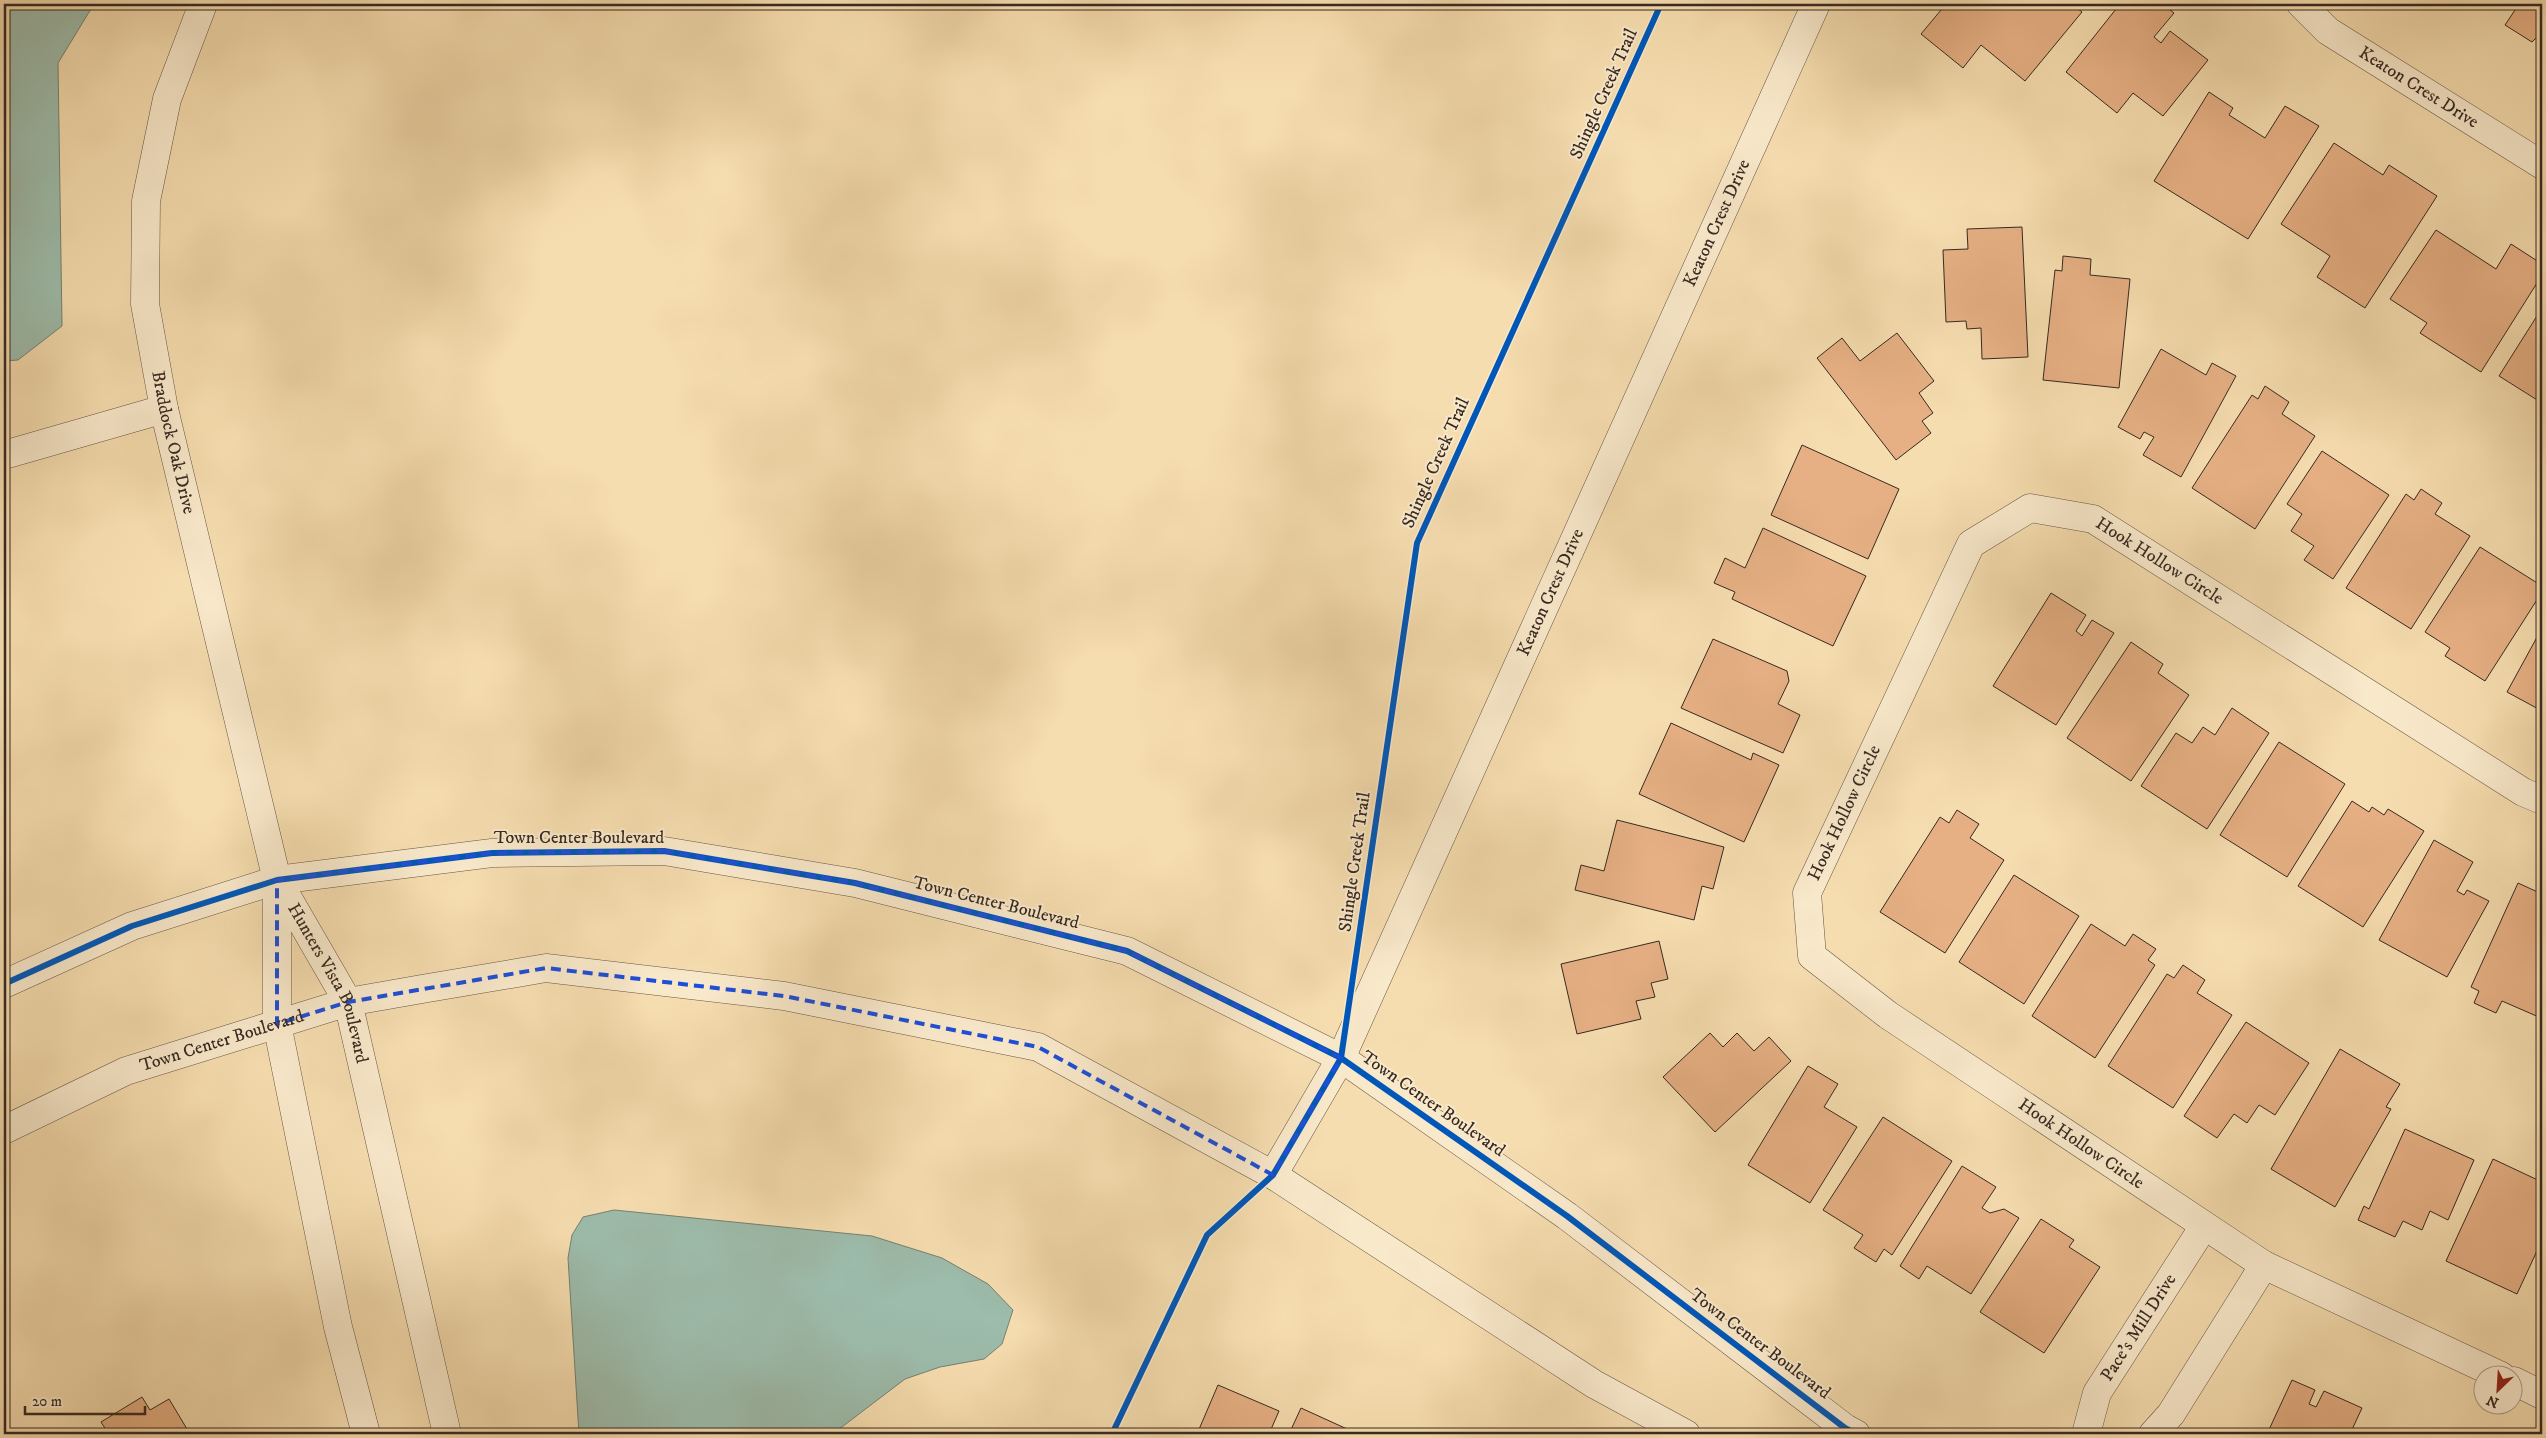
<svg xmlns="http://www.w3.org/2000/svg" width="2546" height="1438" font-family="'IM FELL DW Pica',serif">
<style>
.water{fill:#9dbcab;stroke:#748174}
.building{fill:#e6b084;stroke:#372922}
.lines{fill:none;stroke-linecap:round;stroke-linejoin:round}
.minor-casing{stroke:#675645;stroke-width:29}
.minor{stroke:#f9e9cb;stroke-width:28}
.cycleway-casing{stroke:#f9e9cb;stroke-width:9}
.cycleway{stroke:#0057b8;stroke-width:6}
.marked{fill:none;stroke:#1d4ed8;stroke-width:4;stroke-dasharray:10 6;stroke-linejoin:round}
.labels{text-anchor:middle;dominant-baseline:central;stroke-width:4;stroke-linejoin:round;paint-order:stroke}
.street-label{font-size:18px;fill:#372922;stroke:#f9e9cb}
</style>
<rect width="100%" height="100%" fill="#f6ddaf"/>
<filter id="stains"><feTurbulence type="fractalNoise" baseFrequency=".004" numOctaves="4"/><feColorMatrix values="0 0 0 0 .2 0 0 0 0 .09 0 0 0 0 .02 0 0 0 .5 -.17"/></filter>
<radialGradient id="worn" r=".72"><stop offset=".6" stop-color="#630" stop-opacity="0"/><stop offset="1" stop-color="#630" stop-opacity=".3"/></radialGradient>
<!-- water -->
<g class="water">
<path d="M4,4H94L58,63L62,326L18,360L4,361Z"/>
<path d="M614,1210L872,1236L942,1258L988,1284L1013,1310L1002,1344L984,1359L940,1367L905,1379L838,1430L836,1434H579L568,1258L572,1235L583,1217Z"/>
</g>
<!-- building -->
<g class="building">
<path d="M1946,4H2072L2082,12L2025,81L1981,45L1963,68L1921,34Z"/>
<path d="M2120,4H2162L2174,13L2154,37L2161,43L2170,31L2208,60L2163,116L2133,93L2117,113L2066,72Z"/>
<path d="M2519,4H2542V42L2536,38L2532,42L2505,25Z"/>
<path d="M2209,92L2233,108L2229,115L2265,138L2285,106L2319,126L2248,239L2154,181Z"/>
<path d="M2334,143L2383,175L2389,165L2437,196L2365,308L2317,277L2330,256L2281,224Z"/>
<path d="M2022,227L2028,357L1982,359L1981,328L1967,329L1966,321L1946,322L1943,250L1968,249L1967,229Z"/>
<path d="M2436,230L2496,269L2511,244L2542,264V275L2481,372L2420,333L2427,323L2390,299Z"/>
<path d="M2063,256L2091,259L2090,275L2130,279L2119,388L2043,380L2055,270L2062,271Z"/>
<path d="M2542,308V403L2499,376Z"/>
<path d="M1897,333L1934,381L1919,393L1933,413L1922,421L1931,433L1896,460L1817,358L1842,338L1860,361Z"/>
<path d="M2161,349L2206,375L2212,363L2236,376L2181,477L2143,455L2154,437L2144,432L2140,439L2118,427Z"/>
<path d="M2265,386L2289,402L2282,414L2315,436L2255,529L2192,488L2252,395L2258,399Z"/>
<path d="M1802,445L1899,489L1868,559L1771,515Z"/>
<path d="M2322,451L2389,495L2333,579L2304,560L2314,546L2291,531L2302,514L2287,504Z"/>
<path d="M2421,489L2442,503L2435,514L2470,536L2411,629L2346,588L2406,494L2414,500Z"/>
<path d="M1763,528L1866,576L1833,646L1732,599L1735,592L1714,583L1725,558L1745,568Z"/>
<path d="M2480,547L2542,586V592L2485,681L2445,656L2450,648L2425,632Z"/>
<path d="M2051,593L2086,615L2076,631L2082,636L2092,620L2114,633L2056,725L1993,686Z"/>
<path d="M2542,628V711L2507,692Z"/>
<path d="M1713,639L1787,671L1789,681L1778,704L1800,715L1783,753L1681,708Z"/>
<path d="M2131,642L2163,664L2158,673L2189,695L2131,781L2067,738Z"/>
<path d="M2232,708L2269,733L2207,829L2141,786L2176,733L2192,743L2203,727L2215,735Z"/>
<path d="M1671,723L1751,760L1753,753L1779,765L1744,842L1639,794Z"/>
<path d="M2279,742L2345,784L2287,877L2220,835Z"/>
<path d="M2352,801L2369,812L2372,807L2384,815L2388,809L2424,831L2363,927L2298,886Z"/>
<path d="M1957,810L1979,824L1970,838L2004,860L1945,953L1880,912L1940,817L1949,823Z"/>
<path d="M1617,820L1724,847L1713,889L1702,886L1694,920L1575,890L1581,865L1604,871Z"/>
<path d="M2434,840L2473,862L2457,891L2464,895L2467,890L2489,901L2447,977L2379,940Z"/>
<path d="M2014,875L2079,916L2024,1004L1959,962Z"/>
<path d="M2518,883L2542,894L2541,1018L2502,1001L2496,1013L2474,1003L2479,991L2471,987Z"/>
<path d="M2091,924L2125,946L2133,934L2156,949L2148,960L2155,965L2095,1058L2032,1016Z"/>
<path d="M1659,941L1668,979L1651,983L1655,997L1636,1001L1641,1019L1577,1034L1561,964Z"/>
<path d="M2183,965L2205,980L2197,993L2232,1015L2173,1108L2108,1066L2167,974L2174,978Z"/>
<path d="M2246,1022L2309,1063L2275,1115L2259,1105L2247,1123L2234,1114L2217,1138L2184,1116Z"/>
<path d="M1710,1033L1723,1047L1737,1033L1754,1051L1769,1037L1791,1061L1715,1132L1663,1077Z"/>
<path d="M2340,1049L2400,1084L2386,1107L2391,1109L2335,1207L2271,1169Z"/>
<path d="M1808,1066L1838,1084L1824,1107L1857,1127L1810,1203L1748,1165Z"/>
<path d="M1883,1117L1952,1161L1892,1255L1884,1249L1876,1262L1854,1248L1863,1235L1823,1210Z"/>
<path d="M2405,1129L2474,1160L2448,1220L2430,1211L2422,1230L2403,1221L2395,1237L2358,1220L2364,1206L2369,1209Z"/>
<path d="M2493,1159L2542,1182V1240L2517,1294L2446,1261Z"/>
<path d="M1962,1166L1996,1187L1982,1208L1990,1213L2004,1209L2019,1218L1971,1294L1927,1266L1919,1279L1900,1266Z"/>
<path d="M2041,1219L2074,1240L2069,1247L2100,1267L2044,1353L1980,1312Z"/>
<path d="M2292,1380L2315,1390L2309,1404L2316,1407L2324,1391L2362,1408L2350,1434H2267Z"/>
<path d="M1218,1385L1279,1411L1269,1434H1197Z"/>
<path d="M142,1397L150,1410L169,1399L190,1434H106L108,1433L101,1422Z"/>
<path d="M1301,1408L1358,1434H1289Z"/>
</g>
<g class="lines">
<defs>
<g id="minor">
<path id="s1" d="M203,4L167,99L146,201L145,304L164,409L277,880V1024L338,1327L366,1434"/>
<path id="s2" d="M2301,4L2328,31L2542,165"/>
<path d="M4,455L164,409"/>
<path id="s3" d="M278,881L348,1002L447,1434"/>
<path d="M4,984L132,926L277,880L492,853L664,851L855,883L1127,951L1341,1058L1567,1216L1845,1428L1856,1434"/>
<path id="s4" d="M4,1130L126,1071L348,1002L422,989L546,968L784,996L1038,1047L1273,1175L1594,1384L1686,1434"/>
<path id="s5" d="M1273,1175L1341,1058L1816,4"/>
<path id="s6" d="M2501,1376L2264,1265L1888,1015L1812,956L1807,893L1971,544L2030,508L2093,519L2523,792L2542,800"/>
<path d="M2514,1381L2542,1395"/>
<path id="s7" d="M2086,1434L2097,1393L2204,1226"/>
<path d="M2153,1434L2171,1414L2264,1265"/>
</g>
</defs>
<!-- minor casing -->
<use href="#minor" class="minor-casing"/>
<!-- minor -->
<use href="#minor" class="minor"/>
<defs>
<g id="cycleway">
<path d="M4,984L132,926L277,880L492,853L664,851L855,883L1127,951L1341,1058L1567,1216L1845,1428L1856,1434"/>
<path d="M1112,1434L1207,1235L1273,1175L1341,1058L1417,543L1661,4"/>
</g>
</defs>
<!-- cycleway casing -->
<use href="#cycleway" class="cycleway-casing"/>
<!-- cycleway -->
<use href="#cycleway" class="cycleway"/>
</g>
<!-- marked area -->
<path class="marked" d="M664,851L855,883L1127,951L1341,1058L1273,1175L1038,1047L784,996L546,968L348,1002L277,1024V880L492,853Z"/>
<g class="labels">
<!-- street labels -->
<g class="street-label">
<text stroke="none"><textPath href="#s2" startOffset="145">Keaton Crest Drive</textPath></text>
<text transform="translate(1604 94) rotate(-66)">Shingle Creek Trail</text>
<text stroke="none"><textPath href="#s5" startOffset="1051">Keaton Crest Drive</textPath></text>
<text stroke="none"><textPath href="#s1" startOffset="450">Braddock Oak Drive</textPath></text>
<text transform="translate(1436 463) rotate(-66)">Shingle Creek Trail</text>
<text stroke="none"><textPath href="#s6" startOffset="1470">Hook Hollow Circle</textPath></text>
<text stroke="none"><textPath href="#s5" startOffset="646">Keaton Crest Drive</textPath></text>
<text stroke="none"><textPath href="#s6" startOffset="961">Hook Hollow Circle</textPath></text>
<text x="579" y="838">Town Center Boulevard</text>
<text transform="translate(1355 862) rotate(-82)">Shingle Creek Trail</text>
<text transform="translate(996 903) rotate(14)">Town Center Boulevard</text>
<text stroke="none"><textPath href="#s3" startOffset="115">Hunters Vista Boulevard</textPath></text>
<text stroke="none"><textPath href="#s4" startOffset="236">Town Center Boulevard</textPath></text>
<text transform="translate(1433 1104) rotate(35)">Town Center Boulevard</text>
<text transform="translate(2081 1144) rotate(34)">Hook Hollow Circle</text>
<text stroke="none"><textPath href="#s7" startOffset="120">Pace's Mill Drive</textPath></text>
<text transform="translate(1760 1344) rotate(37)">Town Center Boulevard</text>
</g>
</g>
<!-- margin -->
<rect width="2546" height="1438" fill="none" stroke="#f6ddaf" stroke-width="20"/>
<rect x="5" y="5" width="2536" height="1428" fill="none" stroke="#372922" stroke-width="2.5"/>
<rect x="10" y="10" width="2526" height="1418" fill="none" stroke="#372922"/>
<!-- north arrow -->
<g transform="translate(2498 1390) rotate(205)"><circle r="24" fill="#f9e9cb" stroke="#ab9c87"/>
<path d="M0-4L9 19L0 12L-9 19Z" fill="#8f2418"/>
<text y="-8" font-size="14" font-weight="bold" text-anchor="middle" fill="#372922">N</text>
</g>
<!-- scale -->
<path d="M25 1406v8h120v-8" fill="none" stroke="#372922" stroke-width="2.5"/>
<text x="32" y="1406" font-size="15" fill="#372922" stroke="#f9e9cb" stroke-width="4" paint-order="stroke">20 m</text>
<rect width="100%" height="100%" filter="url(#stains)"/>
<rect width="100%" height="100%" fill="url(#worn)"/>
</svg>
